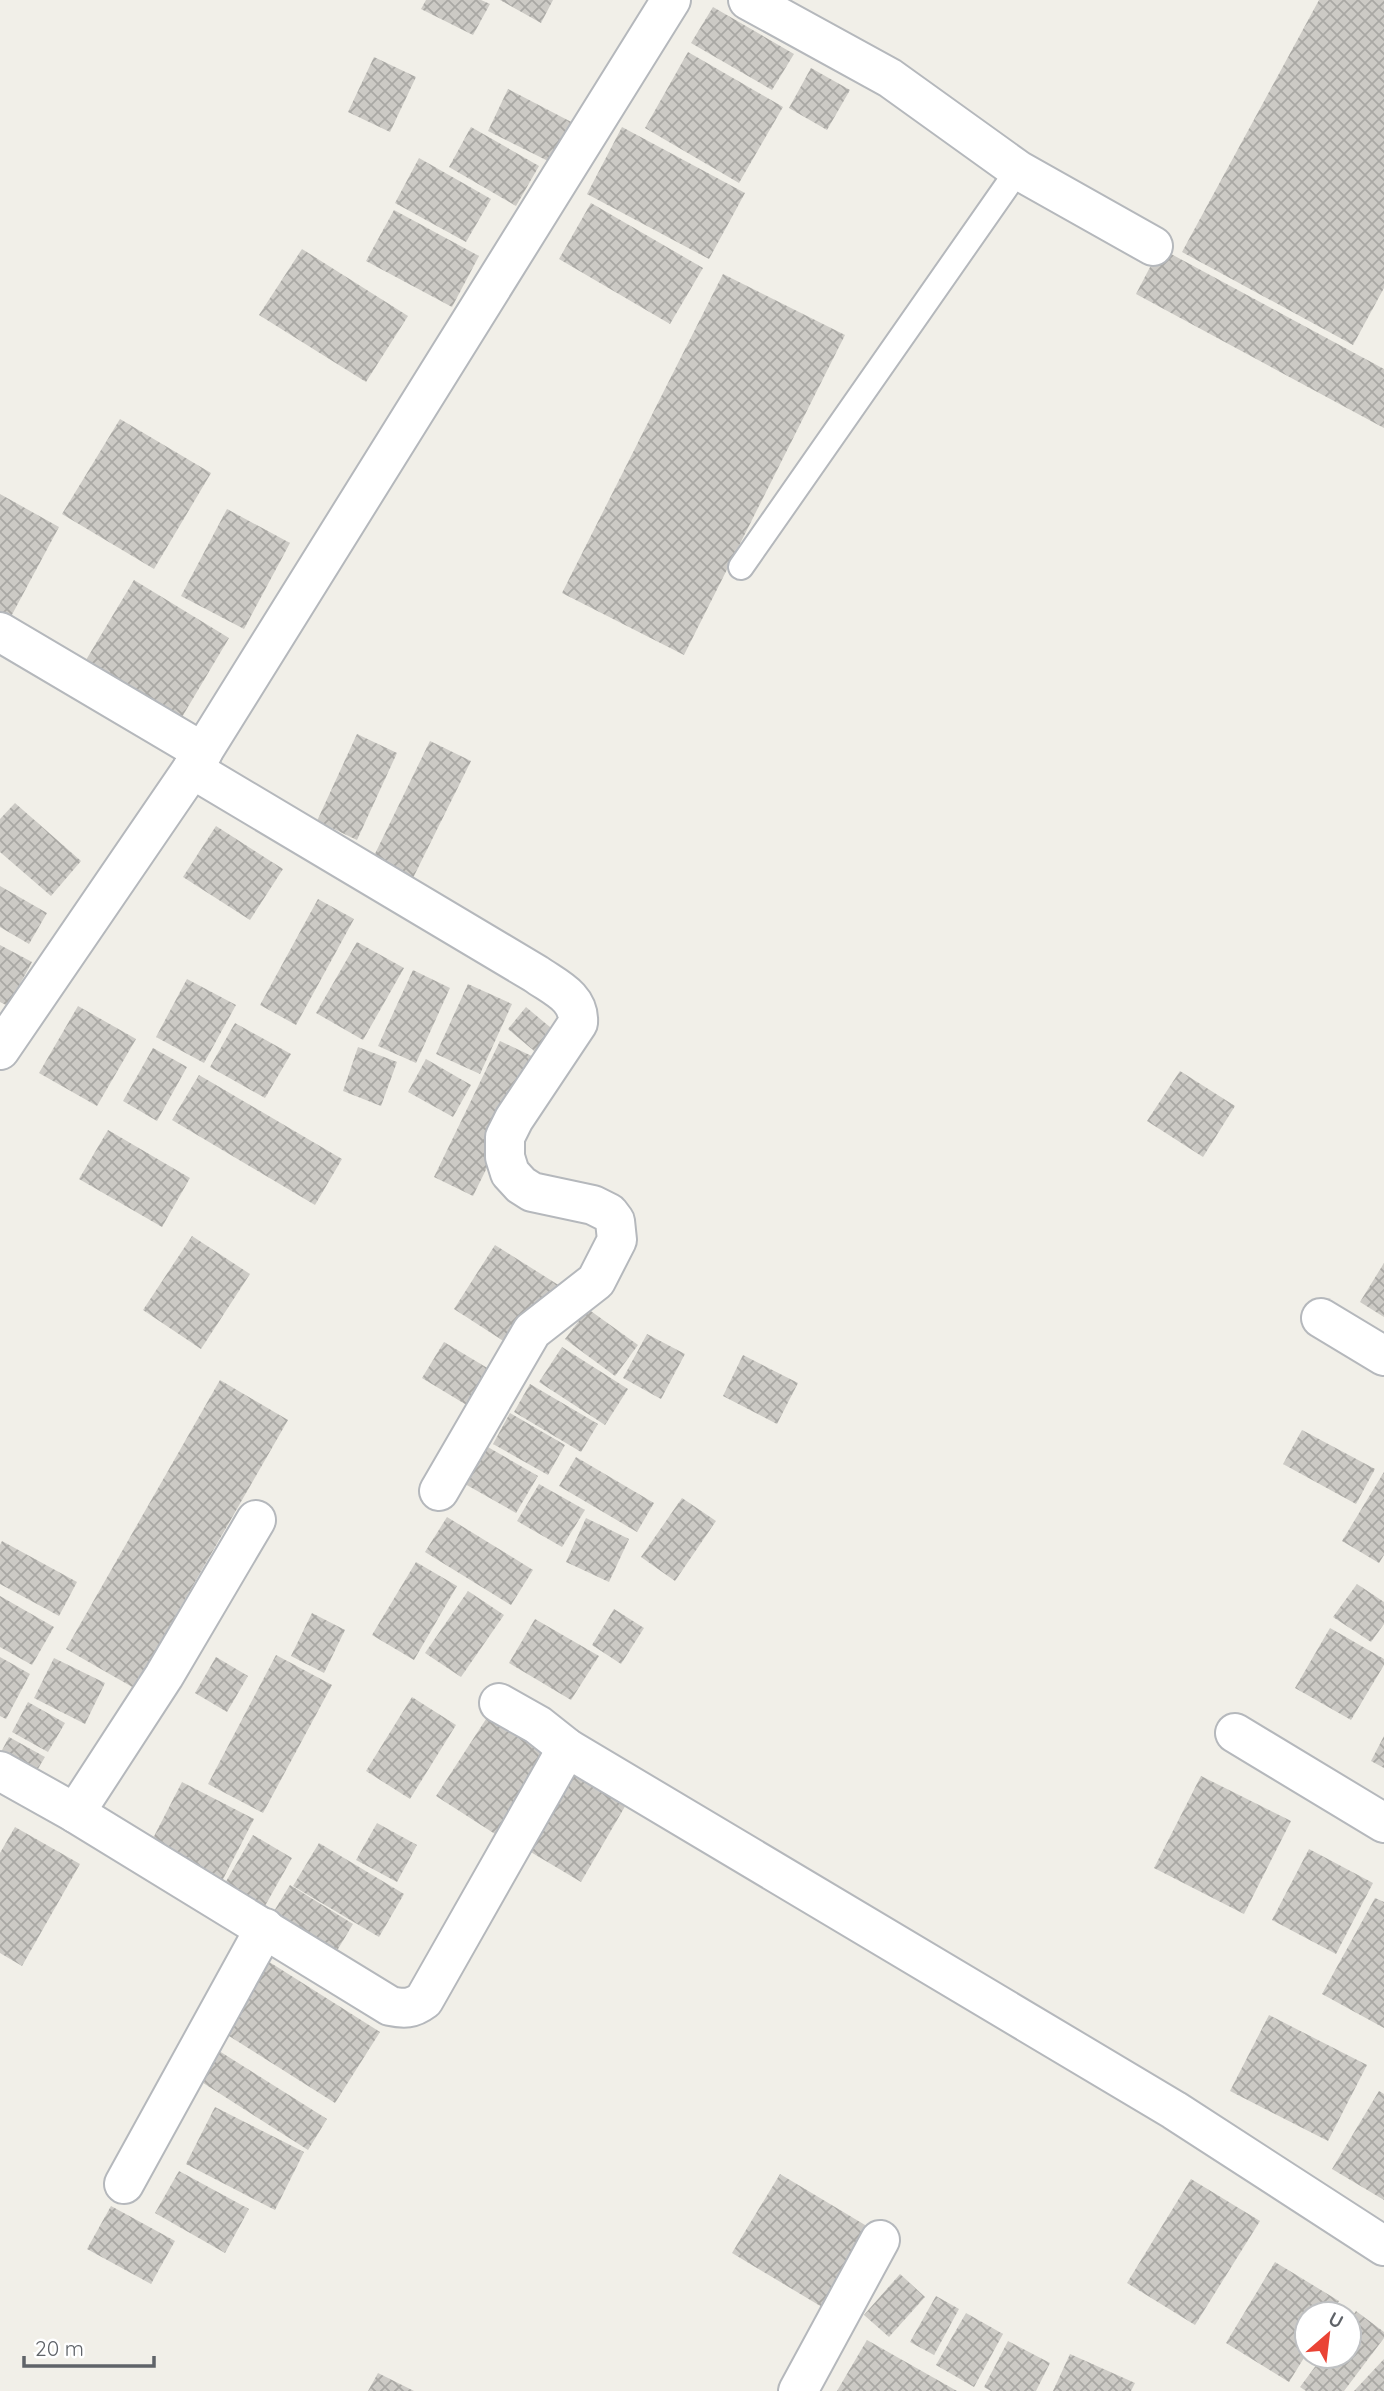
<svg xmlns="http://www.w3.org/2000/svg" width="1384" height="2391" font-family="Quicksand,sans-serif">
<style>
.building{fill:url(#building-cross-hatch)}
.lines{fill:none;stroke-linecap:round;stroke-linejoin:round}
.service-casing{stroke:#b5b8bc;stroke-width:28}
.minor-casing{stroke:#b5b8bc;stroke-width:42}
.service{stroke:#fff;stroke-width:24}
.minor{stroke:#fff;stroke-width:38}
</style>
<defs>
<pattern id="building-cross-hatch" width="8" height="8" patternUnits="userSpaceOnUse" patternTransform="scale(1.75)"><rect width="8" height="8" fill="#cccac5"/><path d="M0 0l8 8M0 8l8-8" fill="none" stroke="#a9a8a4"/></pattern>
</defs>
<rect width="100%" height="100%" fill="#f1efe8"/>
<!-- building -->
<g class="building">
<path d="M426,0H481L490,4L473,35L421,9Z"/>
<path d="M500,0H553L541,23Z"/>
<path d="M1319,0H1384V288L1353,345L1182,252Z"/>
<path d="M713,7L794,54L772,90L691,43Z"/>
<path d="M688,52L783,107L739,183L645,128Z"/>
<path d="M374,57L416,77L390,132L348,112Z"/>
<path d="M811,68L850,90L827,130L789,108Z"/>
<path d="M508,89L579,126L558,166L488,131Z"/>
<path d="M471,127L539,166L516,206L449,167Z"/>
<path d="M622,127L745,193L709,259L587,194Z"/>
<path d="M419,158L491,199L466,242L395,203Z"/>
<path d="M591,203L703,268L670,324L559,259Z"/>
<path d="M394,210L479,256L452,307L366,261Z"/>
<path d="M1160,248L1384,369V428L1136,294Z"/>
<path d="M302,249L408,316L366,382L259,315Z"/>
<path d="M723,274L845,335L684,655L562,593Z"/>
<path d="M120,419L211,473L154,569L62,514Z"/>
<path d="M0,494L59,527L7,624L0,620Z"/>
<path d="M227,509L290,543L244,629L181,596Z"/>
<path d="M134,580L229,638L179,722L83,665Z"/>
<path d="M357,734L397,753L357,840L317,821Z"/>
<path d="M430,741L471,761L410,884L370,864Z"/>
<path d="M15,803L81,861L51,896L0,852V819Z"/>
<path d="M216,826L283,869L250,920L183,877Z"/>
<path d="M0,886L47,913L29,944L0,927Z"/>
<path d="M318,899L354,919L296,1025L260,1005Z"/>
<path d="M357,942L404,968L363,1040L316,1013Z"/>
<path d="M0,945L32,962L8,1006L0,1002Z"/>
<path d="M413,970L450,988L416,1063L378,1046Z"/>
<path d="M187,979L236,1005L204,1063L156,1037Z"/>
<path d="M468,984L512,1004L480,1074L436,1054Z"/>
<path d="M78,1006L136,1039L97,1106L39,1073Z"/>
<path d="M526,1007L557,1033L539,1055L508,1029Z"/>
<path d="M235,1023L291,1054L265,1098L210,1067Z"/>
<path d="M500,1041L540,1060L473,1196L434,1177Z"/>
<path d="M358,1047L397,1062L381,1106L343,1091Z"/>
<path d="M153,1048L187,1067L157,1121L123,1101Z"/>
<path d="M426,1059L471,1085L453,1117L408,1092Z"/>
<path d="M1180,1071L1235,1106L1203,1157L1147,1121Z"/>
<path d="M199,1075L342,1159L315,1205L172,1120Z"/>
<path d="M108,1130L190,1178L162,1227L79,1179Z"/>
<path d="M192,1236L250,1274L201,1349L143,1310Z"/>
<path d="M495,1245L560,1286L519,1351L454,1309Z"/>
<path d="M1384,1263V1317L1360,1302Z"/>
<path d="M588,1309L638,1345L615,1376L565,1339Z"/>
<path d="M647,1334L685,1354L661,1399L623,1378Z"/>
<path d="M444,1342L509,1381L488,1418L422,1378Z"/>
<path d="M562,1347L628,1389L605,1425L539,1382Z"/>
<path d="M743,1355L798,1383L777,1424L723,1396Z"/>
<path d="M220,1380L288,1420L134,1688L66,1649Z"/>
<path d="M530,1384L598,1424L581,1452L514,1412Z"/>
<path d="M510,1413L565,1445L548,1475L493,1444Z"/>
<path d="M1302,1430L1375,1469L1356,1504L1283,1464Z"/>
<path d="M486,1446L538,1476L516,1513L465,1484Z"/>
<path d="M576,1457L654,1503L637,1532L559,1486Z"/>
<path d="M1384,1472V1555L1379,1563L1342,1541Z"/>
<path d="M539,1484L585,1510L562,1547L517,1521Z"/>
<path d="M682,1498L716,1521L675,1581L641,1557Z"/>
<path d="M447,1517L533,1570L511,1605L425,1552Z"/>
<path d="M586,1518L629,1539L609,1582L566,1562Z"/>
<path d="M2,1541L77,1582L59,1616L0,1584V1545Z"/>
<path d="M416,1562L457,1586L414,1660L372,1635Z"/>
<path d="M1357,1584L1384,1602V1624L1371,1642L1333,1617Z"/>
<path d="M468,1591L504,1615L461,1677L425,1653Z"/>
<path d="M0,1596L54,1627L32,1665L0,1647Z"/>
<path d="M614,1609L644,1628L621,1664L592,1645Z"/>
<path d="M312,1613L345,1630L324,1673L291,1656Z"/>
<path d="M535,1619L599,1656L571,1700L509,1663Z"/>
<path d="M1330,1628L1384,1659V1665L1351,1720L1295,1688Z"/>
<path d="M276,1655L332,1685L263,1813L208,1784Z"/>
<path d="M0,1657L30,1674L6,1719L0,1716Z"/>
<path d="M216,1657L248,1676L227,1712L195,1693Z"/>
<path d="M54,1658L105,1683L85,1724L34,1698Z"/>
<path d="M412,1697L456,1725L410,1799L366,1771Z"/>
<path d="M28,1702L65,1723L48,1752L12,1732Z"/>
<path d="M490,1713L548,1751L495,1834L436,1796Z"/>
<path d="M1384,1736V1768L1371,1761Z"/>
<path d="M9,1737L45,1757L33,1777L0,1754Z"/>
<path d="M570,1770L627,1803L581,1882L524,1848Z"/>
<path d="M1201,1776L1291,1821L1244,1914L1154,1868Z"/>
<path d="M182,1782L254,1819L221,1883L149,1846Z"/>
<path d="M377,1823L417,1845L397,1882L356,1860Z"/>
<path d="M15,1827L80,1864L22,1966L0,1953V1853Z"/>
<path d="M253,1835L292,1858L257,1920L217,1897Z"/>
<path d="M319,1843L404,1894L379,1937L293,1886Z"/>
<path d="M1309,1849L1373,1883L1336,1954L1272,1920Z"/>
<path d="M290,1885L353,1924L329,1964L265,1926Z"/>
<path d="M1375,1898L1384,1902V2028L1322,1994Z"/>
<path d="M263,1958L380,2032L335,2103L218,2029Z"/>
<path d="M1269,2015L1367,2065L1328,2141L1230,2091Z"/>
<path d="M216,2049L327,2119L308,2150L197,2079Z"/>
<path d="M1379,2091L1384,2094V2200L1332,2169Z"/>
<path d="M215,2107L304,2152L275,2210L186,2164Z"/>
<path d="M179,2171L249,2209L225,2253L155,2213Z"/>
<path d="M780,2174L870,2228L822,2307L732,2253Z"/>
<path d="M1191,2179L1260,2221L1195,2325L1127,2283Z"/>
<path d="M111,2206L175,2241L151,2284L87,2249Z"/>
<path d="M1275,2262L1339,2301L1331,2314H1307V2353L1289,2382L1226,2343Z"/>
<path d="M900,2274L925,2297L889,2337L864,2315Z"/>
<path d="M936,2296L959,2309L934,2355L910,2342Z"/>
<path d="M1356,2311L1384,2332V2338L1344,2391H1306L1300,2387L1323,2356H1349V2321Z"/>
<path d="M966,2313L1003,2334L974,2387L936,2365Z"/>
<path d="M867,2340L957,2391H837Z"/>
<path d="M1008,2341L1050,2363L1036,2391H991L984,2387Z"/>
<path d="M1070,2354L1135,2383L1131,2391H1053Z"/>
<path d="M1384,2359V2391H1354Z"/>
<path d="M378,2373L414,2391H368Z"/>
</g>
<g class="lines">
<defs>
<path id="service" d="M741,567L1018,170"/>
<g id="minor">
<path d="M748,0L890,78L1018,170L1153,246"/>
<path d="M0,632L203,752"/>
<path d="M192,769L536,974C554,987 580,997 578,1023L514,1119L505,1137V1157L510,1173L521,1185L532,1192L593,1205L609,1213L615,1221L617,1240L596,1281L532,1331L439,1491"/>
<path d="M0,1050L192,769L671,0"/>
<path d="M1321,1318L1384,1356"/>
<path d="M499,1703L538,1725L567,1748L1174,2110L1384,2246"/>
<path d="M1235,1733L1384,1823"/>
<path d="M0,1771L75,1813L390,2006C404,2009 412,2009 424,2000L567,1748"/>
<path d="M75,1813L164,1676L256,1520"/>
<path d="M124,2184L265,1928"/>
<path d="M798,2391L880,2240"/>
</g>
</defs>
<!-- service casing -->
<use href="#service" class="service-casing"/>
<!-- minor casing -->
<use href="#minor" class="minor-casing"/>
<!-- service -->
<use href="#service" class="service"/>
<!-- minor -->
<use href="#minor" class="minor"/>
</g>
<!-- north arrow -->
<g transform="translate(1328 2335) rotate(28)"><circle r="33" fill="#ffffff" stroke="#bfc1c3" stroke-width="2"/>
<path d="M0-5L12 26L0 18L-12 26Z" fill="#ea4335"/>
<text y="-10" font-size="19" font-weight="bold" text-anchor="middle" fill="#5f6368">U</text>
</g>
<!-- scale -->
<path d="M24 2356v10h130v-10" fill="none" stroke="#5f6368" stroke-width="3.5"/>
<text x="35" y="2356" font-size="21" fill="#5f6368" stroke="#ffffff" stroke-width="5" paint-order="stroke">20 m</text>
</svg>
